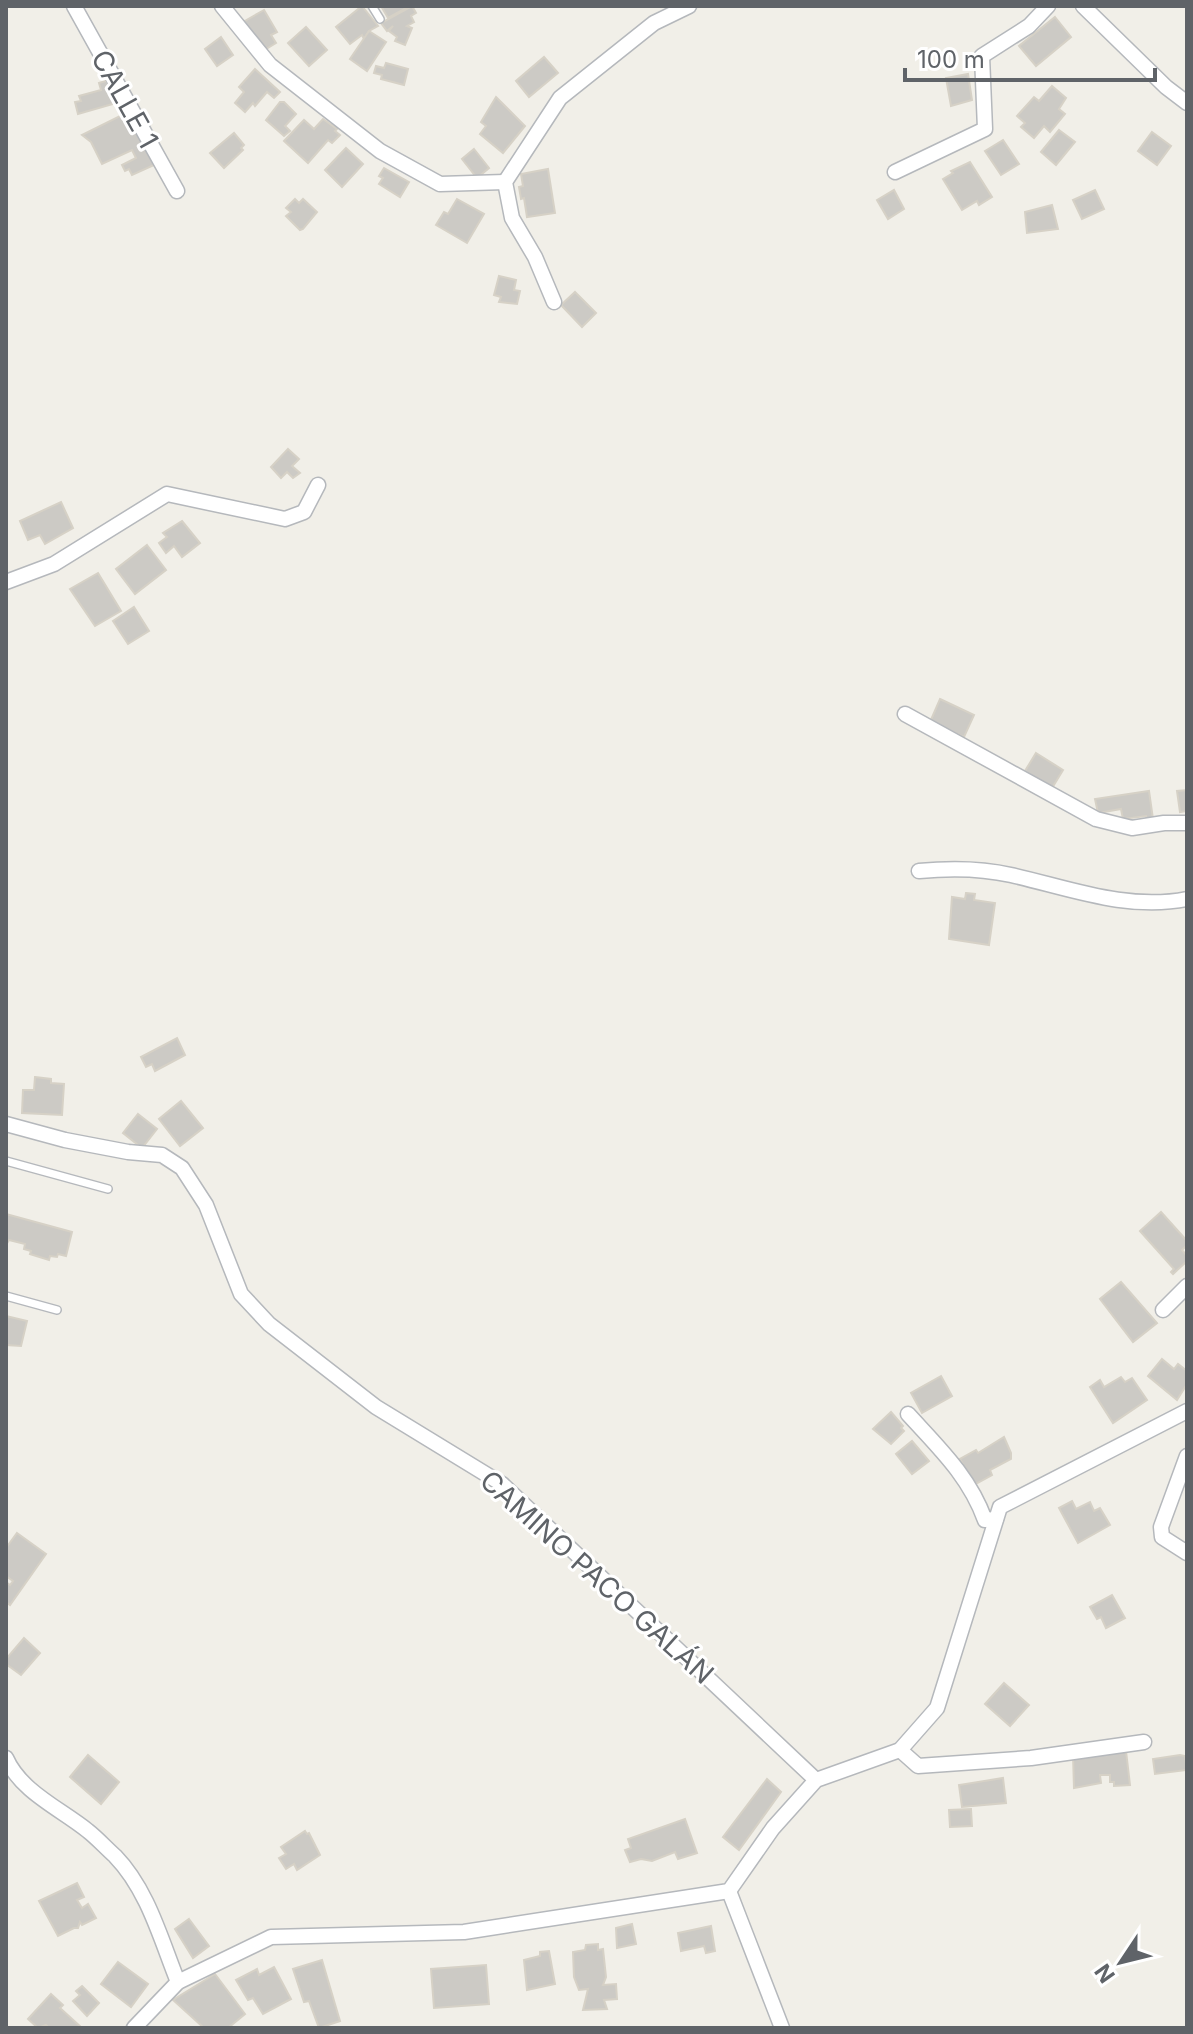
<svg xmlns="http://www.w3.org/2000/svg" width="1193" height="2034" font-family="Inter,sans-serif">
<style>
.building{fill:#cccac5;stroke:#d6d1c6;stroke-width:2}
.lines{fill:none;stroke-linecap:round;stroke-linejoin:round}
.lane-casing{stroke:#b5b8bc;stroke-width:10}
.street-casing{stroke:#b5b8bc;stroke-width:17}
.lane{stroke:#fff;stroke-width:7}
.street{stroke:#fff;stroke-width:14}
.labels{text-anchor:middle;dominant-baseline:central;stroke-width:6;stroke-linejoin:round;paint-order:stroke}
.street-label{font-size:28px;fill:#5f6368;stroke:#fff}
</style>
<rect width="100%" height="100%" fill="#f1efe8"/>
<!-- building -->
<g class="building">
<path d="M362,6L378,26L369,31L364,39L362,35L350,44L336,27Z"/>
<path d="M381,6H410L388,18Z"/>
<path d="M412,6L416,13L411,16L414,22L407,26L412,28L405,45L395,41L397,37L389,31L393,26L387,31L381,23Z"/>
<path d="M264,10L277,32L271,35L276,43L263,51L243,22Z"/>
<path d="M1055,17L1071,37L1036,66L1019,46Z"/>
<path d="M306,27L327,50L309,66L288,43Z"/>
<path d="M369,31L386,42L367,71L350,59Z"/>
<path d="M221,37L233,55L217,66L205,49Z"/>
<path d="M544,57L558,73L529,97L516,81Z"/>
<path d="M386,63L408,69L404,85L381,79L382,75L374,73L376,66L384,68Z"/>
<path d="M255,69L280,92L274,98L267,92L255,106L253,103L245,112L235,103L244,92L239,87Z"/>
<path d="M968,74L972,100L951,106L946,78Z"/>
<path d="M109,80L116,103L78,114L75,102L81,101L79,96L101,90L99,83Z"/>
<path d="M1052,86L1066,98L1059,109L1065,114L1050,132L1044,126L1034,138L1021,127L1025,123L1017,116L1034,97L1039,101Z"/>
<path d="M496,97L525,126L503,153L480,134L486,126L481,122Z"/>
<path d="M280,102H284L296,114L285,126L290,131L284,136L266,120Z"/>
<path d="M128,112L154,165L132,175L129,169L125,171L122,165L136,158L132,150L102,164L91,142L82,135Z"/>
<path d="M323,119L337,129L335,131L340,135L332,143L328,140L308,163L284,141L304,120L314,129Z"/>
<path d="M1059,130L1075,142L1056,165L1041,152Z"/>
<path d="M1152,132L1171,146L1157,165L1138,151Z"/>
<path d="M234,133L244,145L241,148L243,150L224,168L210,153Z"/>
<path d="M1003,140L1019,164L1001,175L985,151Z"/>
<path d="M346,148L363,164L342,187L325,170Z"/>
<path d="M474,149L489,168L477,178L462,159Z"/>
<path d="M970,162L992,197L979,205L977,201L962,210L943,179L953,173L951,171Z"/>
<path d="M384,168L409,182L400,197L379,184L383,178L379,176Z"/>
<path d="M548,169L555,213L527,217L524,198L521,199L519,187L523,186L521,174Z"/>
<path d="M894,190L904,209L888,219L877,200Z"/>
<path d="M1095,190L1104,209L1082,219L1073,200Z"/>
<path d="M295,199L299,203L303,199L317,212L303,229L300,230L286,216L291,212L286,208Z"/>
<path d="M457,199L484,214L467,243L436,225L444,212L448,214Z"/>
<path d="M1052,205L1058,229L1027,233L1025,212Z"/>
<path d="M499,276L516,280L514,290L520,291L517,304L499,302L501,297L494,295Z"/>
<path d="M575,292L596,313L582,327L561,305Z"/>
<path d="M288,449L299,459L292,466L300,473L293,478L287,472L281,478L271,467Z"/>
<path d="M61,502L73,528L45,544L40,535L28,540L20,521Z"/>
<path d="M182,521L200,543L182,557L174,546L166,553L159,543L167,537L163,533Z"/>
<path d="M147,545L166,570L135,594L116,569Z"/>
<path d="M98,573L121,611L95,626L70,589Z"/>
<path d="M134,607L149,631L128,644L113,621Z"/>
<path d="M940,699L974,715L964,737L930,722Z"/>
<path d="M1036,753L1063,770L1052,788L1025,771Z"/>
<path d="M1187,790V811L1180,812L1177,791Z"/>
<path d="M1149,791L1153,819L1147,820L1146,816L1123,819L1121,809L1098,813L1095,799Z"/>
<path d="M966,893L975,894L974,900L995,903L989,945L949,939L952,897L965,899Z"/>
<path d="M177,1038L185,1055L155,1071L152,1064L146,1067L141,1057Z"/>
<path d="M35,1077L51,1079V1083L64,1084L62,1115L22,1113L23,1090H34Z"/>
<path d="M181,1101L203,1128L180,1146L159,1119Z"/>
<path d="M138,1114L157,1129L142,1148L123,1133Z"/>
<path d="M1161,1212L1187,1241V1245L1182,1250L1187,1256V1261L1173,1274L1171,1272L1174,1269L1140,1231Z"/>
<path d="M6,1214L72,1232L66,1256L58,1254L57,1257L50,1256L49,1260L30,1254L31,1251L24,1249L25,1244L9,1240L6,1245Z"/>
<path d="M1121,1282L1157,1323L1133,1342L1100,1299Z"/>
<path d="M6,1316L27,1321L21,1346L6,1345Z"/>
<path d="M1162,1359L1174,1369L1178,1364L1187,1371V1384L1177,1400L1148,1376Z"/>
<path d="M941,1376L952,1396L922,1413L911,1393Z"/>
<path d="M1121,1377L1125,1382L1132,1378L1147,1400L1113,1423L1090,1387L1100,1380L1104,1387Z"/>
<path d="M891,1412L903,1426L901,1428L904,1431L891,1444L873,1429Z"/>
<path d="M1004,1437L1011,1453V1459L990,1470L992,1475L974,1485L960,1459L976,1450L978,1453Z"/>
<path d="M912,1441L929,1461L912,1474L896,1454Z"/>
<path d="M1072,1501L1076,1509L1090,1502L1094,1511L1100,1508L1110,1525L1078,1543L1059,1508Z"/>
<path d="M17,1533L46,1554L10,1605L6,1602V1582L10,1585L13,1581L6,1576V1548Z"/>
<path d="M1112,1595L1125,1618L1106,1628L1101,1617L1097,1619L1090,1607Z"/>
<path d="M24,1638L40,1653L21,1675L6,1664V1659Z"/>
<path d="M1004,1683L1029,1705L1010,1726L985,1704Z"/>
<path d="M1126,1751L1130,1785L1114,1786V1782H1110V1775H1100L1101,1783L1074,1788L1073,1755Z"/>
<path d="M88,1755L119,1782L101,1804L70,1777Z"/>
<path d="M1180,1755L1185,1756L1187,1770L1155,1774L1153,1759Z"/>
<path d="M1003,1778L1006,1803L962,1807L959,1785Z"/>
<path d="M767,1779L781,1792L739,1850L723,1837Z"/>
<path d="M971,1809L972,1826L950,1827L949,1810Z"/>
<path d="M685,1819L697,1853L678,1859L675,1852L652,1861L641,1859L630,1862L625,1850L631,1848L628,1839Z"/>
<path d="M305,1831L307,1834L309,1833L320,1855L297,1870L294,1864L286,1869L279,1858L286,1854L281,1847Z"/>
<path d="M77,1883L84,1897L77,1900L82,1908L88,1904L96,1918L82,1925L80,1922L78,1928H74L58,1936L39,1901Z"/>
<path d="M189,1919L209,1946L193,1958L175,1929Z"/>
<path d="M632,1924L636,1944L617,1948L616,1928Z"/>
<path d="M711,1926L715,1951L706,1953L704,1946L681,1951L678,1933Z"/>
<path d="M598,1944V1950L603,1949L606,1977L603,1985L616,1984L617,1999L604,2000L607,2009L583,2010L588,1989L579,1990L574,1977L573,1952L585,1950L586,1945Z"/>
<path d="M549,1951L555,1984L527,1990L524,1960L540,1956V1952Z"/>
<path d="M322,1960L340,2021L319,2028L309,2001L304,2002L293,1969Z"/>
<path d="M118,1962L148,1984L131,2007L101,1984Z"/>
<path d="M486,1965L489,2004L434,2008L431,1969Z"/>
<path d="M274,1967L291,1999L263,2014L253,1998L248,2000L236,1980L257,1969L259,1975Z"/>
<path d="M215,1974L245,2014L228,2028H204L173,2000Z"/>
<path d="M82,1986L99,2003L87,2016L73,2001L80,1995L76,1991Z"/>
<path d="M51,1994L63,2005L60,2008L82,2028H49L46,2025L38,2028L28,2019Z"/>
</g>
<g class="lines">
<defs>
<g id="lane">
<path d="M372,6L380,19"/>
<path d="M6,1161L108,1189"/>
<path d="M6,1296L57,1310"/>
</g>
<g id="street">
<path d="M74,6L177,191"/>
<path d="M222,6L270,65L380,151L440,184L505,182"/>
<path d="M1083,6L1166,87L1187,103"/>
<path d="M895,172L985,129L982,56L1029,26L1048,6"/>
<path d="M554,302L535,257L512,218L505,182L560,98L654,23L689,6"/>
<path d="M6,582L54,564L167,494L285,519L304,512L318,485"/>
<path d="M905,714L1096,819L1132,828L1164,823H1187"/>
<path d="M919,871C950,868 980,868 1011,875C1069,888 1127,911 1187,899"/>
<path d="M6,1124L65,1140L128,1152L162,1155L182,1168L206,1205L241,1294L269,1324L376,1407L502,1484L816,1780"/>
<path d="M1163,1310L1187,1286"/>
<path d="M908,1414C939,1448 969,1476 985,1520L996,1519"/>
<path d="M1187,1456L1161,1527L1162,1537L1187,1553"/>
<path d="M900,1750L918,1766L1031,1758L1144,1742"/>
<path d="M6,1758C21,1792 61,1809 88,1831C97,1838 106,1848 115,1856C148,1890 161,1940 178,1982"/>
<path d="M729,1891L782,2028"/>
<path d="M134,2028L178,1982L271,1937L464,1932L729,1891L773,1828L816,1780L900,1750L937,1708L1000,1507L1187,1411"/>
</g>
</defs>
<!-- lane casing -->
<use href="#lane" class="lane-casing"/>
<!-- street casing -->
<use href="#street" class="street-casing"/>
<!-- lane -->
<use href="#lane" class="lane"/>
<!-- street -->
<use href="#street" class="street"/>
</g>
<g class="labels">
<!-- street labels -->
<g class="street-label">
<text transform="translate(125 99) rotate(61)">CALLE 1</text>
<text transform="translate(597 1577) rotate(42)">CAMINO PACO GALÁN</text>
</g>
</g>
<!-- border -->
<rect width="1193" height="2034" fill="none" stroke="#5f6368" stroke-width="16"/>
<!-- north arrow -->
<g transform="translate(1121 1962) rotate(235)" stroke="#ffffff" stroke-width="6" paint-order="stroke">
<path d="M0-6L14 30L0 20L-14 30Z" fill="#5f6368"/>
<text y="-12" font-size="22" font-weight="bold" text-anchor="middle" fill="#5f6368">N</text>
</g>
<!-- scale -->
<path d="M905 68v12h250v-12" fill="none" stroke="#5f6368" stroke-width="4"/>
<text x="917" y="68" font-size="24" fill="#5f6368" stroke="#ffffff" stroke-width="6" paint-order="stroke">100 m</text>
</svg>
